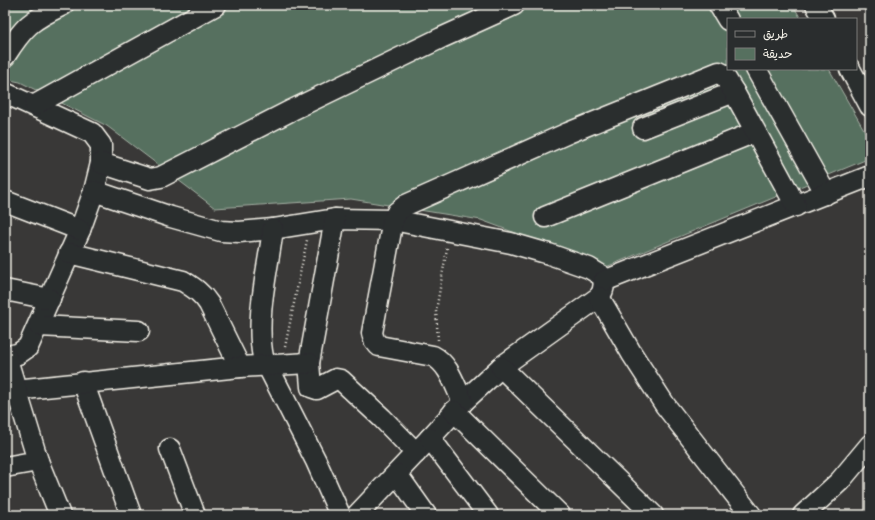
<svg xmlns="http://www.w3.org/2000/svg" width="875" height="520" font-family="'Playpen Sans','Playpen Sans Arabic',sans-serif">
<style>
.green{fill:#56705f;stroke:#a5b0a4}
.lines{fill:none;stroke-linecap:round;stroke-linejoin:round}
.minor-casing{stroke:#f4f1e8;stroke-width:23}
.path{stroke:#f4f1e8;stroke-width:2.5;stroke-dasharray:1 3;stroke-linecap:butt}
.minor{stroke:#2a2d2e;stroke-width:20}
</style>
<rect width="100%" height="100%" fill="#393837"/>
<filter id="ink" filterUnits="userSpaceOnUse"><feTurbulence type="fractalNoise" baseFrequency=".025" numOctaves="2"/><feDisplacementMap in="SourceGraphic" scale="8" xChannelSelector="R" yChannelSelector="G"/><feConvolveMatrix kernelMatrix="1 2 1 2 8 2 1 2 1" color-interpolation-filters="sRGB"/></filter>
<g filter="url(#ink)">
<!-- green -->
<path class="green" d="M13,5H793L801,19H728V69H829L870,140V158L606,267L481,220L351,199L215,208L107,126L20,82L5,79V10Z"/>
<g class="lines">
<defs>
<g id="minor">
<path d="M719,5L728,20"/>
<path d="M816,5L824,19"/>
<path d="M5,56C24,26 31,20 63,5"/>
<path d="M756,69L826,194"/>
<path d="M850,69L870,106"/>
<path d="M5,93L92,133L101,145V163L94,191L80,230L28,347L18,354L5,356"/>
<path d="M35,105L216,5"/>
<path d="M643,128L734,92"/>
<path d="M101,163L150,179L161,177L292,110L441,38L514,5"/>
<path d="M94,191L171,217L221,231L239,232L273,229L335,219L393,220L511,243L549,254L589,268L602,276C605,284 604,291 599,297L501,367L463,402L430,438L357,515"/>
<path d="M5,201L80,230"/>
<path d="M545,217L755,132"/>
<path d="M335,219L309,363L311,387L317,389L336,379L341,380L382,418L416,453"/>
<path d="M273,229C268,269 255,317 263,357L316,461L340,515"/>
<path d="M69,253L183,281C194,288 202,293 209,304L240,367"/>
<path d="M604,281L870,176"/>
<path d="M5,290L50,299"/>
<path d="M599,297L632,354L665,405L751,515"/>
<path d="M39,326L139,331"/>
<path d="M501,367L653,515"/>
<path d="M83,382L131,515"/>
<path d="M15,390L240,367L309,363"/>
<path d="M463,402C455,386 449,364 433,356L379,346L374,340L372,333L393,220L397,212L406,205L568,133L719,72L723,74L734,92L796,206"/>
<path d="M454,411L560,515"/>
<path d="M430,438L488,515"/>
<path d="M170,449L195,515"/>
<path d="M38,461L60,515"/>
<path d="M5,467L38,461L6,356"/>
<path d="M397,474L426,515"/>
<path d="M803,515L840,481L870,445"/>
</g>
</defs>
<!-- minor casing -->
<use href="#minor" class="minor-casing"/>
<!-- path -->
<g class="path">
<path d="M438,340L436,311L447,248"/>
<path d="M285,347L307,240"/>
</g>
<!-- minor -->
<use href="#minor" class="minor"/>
</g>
</g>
<!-- margin -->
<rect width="875" height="520" fill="none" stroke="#2a2d2e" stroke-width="20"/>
<rect x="10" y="10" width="855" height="500" fill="none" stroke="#f4f1e8" stroke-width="1.5" filter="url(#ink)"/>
<!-- legend -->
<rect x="727" y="18" width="130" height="52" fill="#2a2d2e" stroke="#7b7b78"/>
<rect x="735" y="31" width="20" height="6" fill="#2a2d2e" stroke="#7b7b78"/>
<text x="763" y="38" font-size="12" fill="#f4f1e8">طريق</text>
<rect x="735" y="48" width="20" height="12" fill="#56705f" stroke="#7b7b78"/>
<text x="763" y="58" font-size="12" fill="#f4f1e8">حديقة</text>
</svg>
